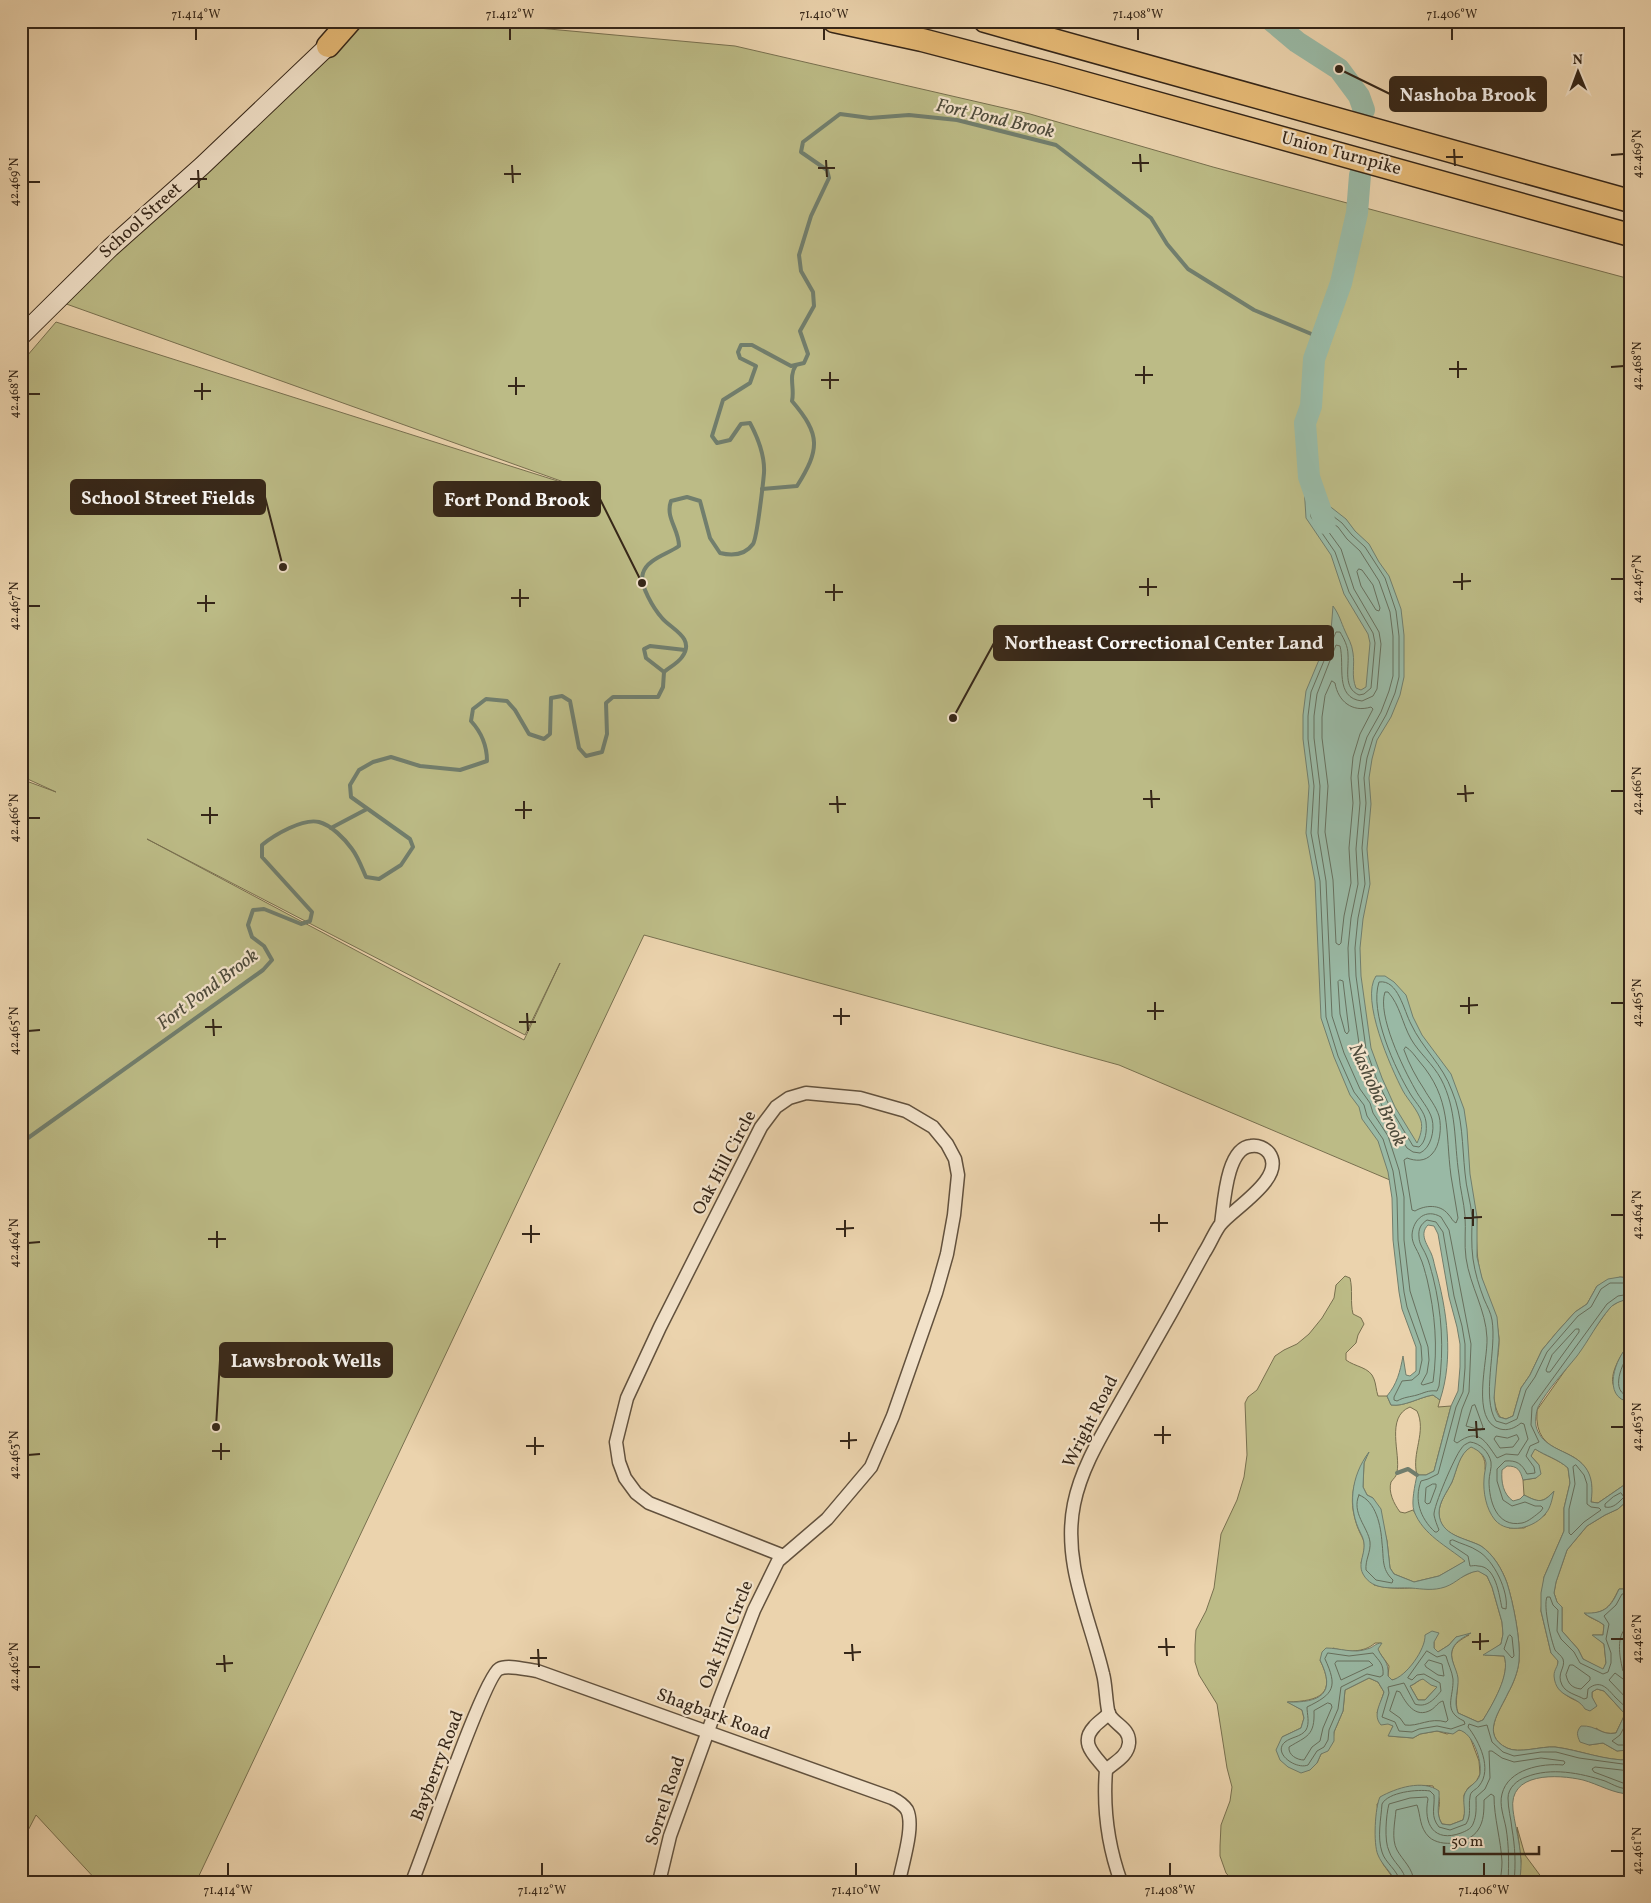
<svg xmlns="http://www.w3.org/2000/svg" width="1651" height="1903" font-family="Vollkorn,serif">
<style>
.green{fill:#bcbb86;stroke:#78704f;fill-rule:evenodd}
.water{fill:#99b9a5;stroke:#717e6d;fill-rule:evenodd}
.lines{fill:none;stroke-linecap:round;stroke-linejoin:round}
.shore{stroke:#67705e;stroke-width:1}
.stream{stroke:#717e6d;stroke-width:4}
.river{stroke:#99b9a5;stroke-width:22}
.street-casing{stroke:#62513d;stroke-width:15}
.secondary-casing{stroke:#352618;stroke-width:20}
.highway-casing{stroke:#352618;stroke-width:25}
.street{stroke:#f2e2ca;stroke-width:12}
.secondary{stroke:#f2e2ca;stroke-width:18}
.highway{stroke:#e6ba76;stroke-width:22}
.ticks{fill:none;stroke:#352618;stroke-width:2}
.labels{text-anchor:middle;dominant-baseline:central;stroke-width:4.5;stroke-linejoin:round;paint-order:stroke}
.street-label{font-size:18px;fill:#352618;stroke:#f2e2ca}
.water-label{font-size:19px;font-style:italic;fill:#4e4b3b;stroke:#f2e2ca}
.leader{fill:none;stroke:#352618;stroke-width:2}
.callout-dot{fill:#352618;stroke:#f2e2ca;stroke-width:2}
.callout{fill:#352618;stroke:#352618;stroke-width:2}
.callout-label{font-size:19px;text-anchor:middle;font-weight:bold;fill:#fff}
.neatline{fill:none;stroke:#352618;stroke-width:2}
.ticks-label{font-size:12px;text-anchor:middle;fill:#352618}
</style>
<rect width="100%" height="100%" fill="#ebd3ad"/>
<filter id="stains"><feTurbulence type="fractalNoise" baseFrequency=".004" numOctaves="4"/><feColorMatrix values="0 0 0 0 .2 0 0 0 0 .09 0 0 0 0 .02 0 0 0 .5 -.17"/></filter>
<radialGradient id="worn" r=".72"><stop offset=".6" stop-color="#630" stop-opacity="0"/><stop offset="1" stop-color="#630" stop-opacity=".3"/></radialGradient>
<!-- green -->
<g class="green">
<path d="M354,21H429L516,26L735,46L1030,114L1213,167L1630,279V1278L1620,1277L1597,1286L1587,1304L1575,1312L1557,1332L1542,1350L1530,1375L1521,1388L1513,1416L1506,1419L1500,1417C1486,1394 1500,1363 1499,1338C1497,1314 1488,1300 1482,1279C1476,1259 1476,1238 1477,1217L1119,1065L644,935L196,1882H98L36,1815L21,1844V779L56,792L21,776V363L56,322L586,490L58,301ZM147,839L525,1035L560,963L524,1040Z"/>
<path d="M1345,1276L1350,1278C1353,1290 1350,1302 1353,1314L1361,1318L1364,1324L1358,1335L1356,1343L1346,1353V1360C1355,1367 1370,1367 1374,1379C1376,1384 1376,1390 1378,1396H1387L1391,1405C1404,1407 1420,1397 1433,1395L1440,1400L1438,1407L1451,1406L1434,1471L1426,1475H1417C1411,1453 1427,1432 1417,1411L1410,1407C1385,1417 1401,1454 1397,1472C1397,1476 1393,1479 1391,1482C1388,1492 1394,1504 1400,1512L1405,1513L1413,1510L1419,1519L1466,1561L1439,1576L1414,1582L1394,1574L1390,1568L1387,1541L1383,1525L1373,1498L1367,1495L1363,1487L1364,1463L1367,1455C1356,1476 1348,1494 1355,1519C1361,1542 1369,1537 1361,1563L1374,1585C1400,1592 1430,1587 1456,1579C1464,1577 1470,1572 1478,1570L1487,1576L1492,1587L1502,1622L1503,1634L1501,1644L1485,1655L1504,1656C1511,1674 1493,1704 1483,1720L1478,1722L1458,1713C1454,1701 1459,1690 1457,1678C1456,1669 1450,1659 1452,1651C1454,1643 1462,1639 1469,1635L1456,1637L1449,1645L1438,1652L1434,1648V1642L1425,1641C1421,1655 1408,1677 1392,1680L1388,1676L1389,1666L1377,1649L1381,1643H1375C1364,1653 1347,1652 1333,1648L1320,1660C1337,1694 1320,1701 1288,1702L1302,1710L1304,1718L1301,1728L1282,1737L1317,1763L1321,1754L1333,1741L1334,1732L1343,1711L1345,1690L1369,1678L1378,1682L1384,1692L1377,1713L1393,1726L1389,1736L1413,1738L1420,1734L1437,1731L1447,1734L1459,1730L1464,1731L1470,1737L1479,1761L1480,1774L1476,1782L1468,1788L1464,1795L1465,1812L1463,1820L1450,1825L1442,1824C1435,1813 1441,1808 1439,1798C1437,1794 1434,1790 1433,1786C1409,1783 1397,1793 1377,1804L1383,1864L1396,1882H1234L1226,1873L1220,1856V1846L1221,1825L1230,1801L1232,1787L1227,1768L1217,1704L1199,1675L1195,1662V1645L1196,1630L1206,1611L1214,1588L1221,1534L1237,1500L1244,1477L1247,1455L1245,1403L1248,1397L1257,1390L1275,1356L1284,1350L1297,1344L1309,1334L1322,1318L1334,1298L1336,1285Z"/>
<path d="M1630,1299V1344C1622,1352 1610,1372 1613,1384C1615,1390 1621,1396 1624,1401L1630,1402V1481L1598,1503L1591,1502C1591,1496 1592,1489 1591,1483C1584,1440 1533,1463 1537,1410L1610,1307L1620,1301Z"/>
<path d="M1471,1446C1481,1451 1486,1458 1485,1469L1509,1528H1524L1545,1515L1553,1492C1542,1504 1538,1502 1524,1495L1523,1480L1536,1478L1539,1465L1531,1456L1534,1448C1545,1456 1558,1459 1568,1468L1570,1483L1564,1508V1531L1544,1577L1541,1611L1551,1653L1558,1660V1688C1568,1699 1582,1704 1596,1706L1592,1697V1692L1597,1689L1604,1691L1625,1714L1616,1733C1608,1734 1603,1733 1596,1728L1589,1745L1603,1743L1617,1751L1630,1749V1760C1604,1761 1580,1750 1555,1747C1541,1746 1519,1754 1507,1748C1480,1735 1500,1711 1508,1693C1513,1684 1518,1672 1519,1661C1521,1641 1513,1602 1507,1583C1502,1569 1493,1554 1481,1546C1466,1538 1439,1536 1439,1513C1439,1502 1447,1492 1452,1482C1457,1469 1459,1454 1471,1446Z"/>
<path d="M1630,1498V1589H1619C1610,1607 1606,1613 1585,1614C1591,1619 1598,1620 1604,1625L1603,1635H1593L1604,1644L1606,1663L1603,1670L1583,1659L1578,1649L1562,1631V1607L1557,1602L1554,1593L1556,1582L1567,1550L1587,1526L1605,1515L1618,1509Z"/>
<path d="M1424,1678L1437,1687L1425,1700H1418L1410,1686C1416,1684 1418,1680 1424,1678Z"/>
<path d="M1517,1827L1525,1855L1545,1882H1519L1521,1861Z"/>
</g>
<!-- water -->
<g class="water">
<path d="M1304,486L1346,519L1355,531L1369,544L1379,562L1389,576L1401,609L1404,635V677L1400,695L1391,717L1377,740L1372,759L1369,778L1371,804L1367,849L1370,884L1363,919L1360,948L1361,976L1371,1048L1382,1078L1395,1107L1417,1143C1420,1137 1423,1128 1421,1121C1418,1110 1408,1100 1403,1091C1391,1068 1360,999 1376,976H1385L1394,982L1406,995L1413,1017L1422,1035L1451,1074L1464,1109L1467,1129L1470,1174L1477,1217V1257L1482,1278L1497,1317L1499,1340L1494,1398L1496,1411L1499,1417L1506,1419L1513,1416L1521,1388L1530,1375L1542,1350L1557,1332L1575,1312L1587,1304L1597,1286L1608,1279L1620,1277L1630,1278V1299C1623,1300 1614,1303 1610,1308C1597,1323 1589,1340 1577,1356C1564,1372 1548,1389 1538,1407C1536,1412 1535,1421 1536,1426C1545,1461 1600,1444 1591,1502L1598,1503L1630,1481V1498L1618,1509L1605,1515L1587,1526L1567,1550L1556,1582L1554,1593L1557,1602L1562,1607V1631L1578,1649L1583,1659L1603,1669L1606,1663L1604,1644L1592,1635H1603L1604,1625C1598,1620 1590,1618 1584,1613C1605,1614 1611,1607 1619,1589H1630V1630C1619,1644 1627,1661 1630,1676C1631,1685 1631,1743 1629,1750L1617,1751L1603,1743L1589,1745L1580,1742C1577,1735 1576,1732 1581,1726C1597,1725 1601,1736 1616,1733L1625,1714L1604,1691L1597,1689L1592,1692V1697L1597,1706L1590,1711L1585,1709C1576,1694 1556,1699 1554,1676C1554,1669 1558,1667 1558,1661L1551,1653L1541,1611V1593L1544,1577L1564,1531V1508L1570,1483L1568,1468C1558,1459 1546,1456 1535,1449L1531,1456L1539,1465L1541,1474L1536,1478L1523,1480C1520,1470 1518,1466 1507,1466L1502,1470C1501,1482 1503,1494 1513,1501L1520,1499L1524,1495C1538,1502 1543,1504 1554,1491C1552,1499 1551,1507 1546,1513C1535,1528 1508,1535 1495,1520C1486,1509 1483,1492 1484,1479C1484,1474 1486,1468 1486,1463C1485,1455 1478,1450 1471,1447C1459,1454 1457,1470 1452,1482C1447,1492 1439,1502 1439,1513C1440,1536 1466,1538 1481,1546C1493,1554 1502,1569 1507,1583C1513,1602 1521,1641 1519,1661C1518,1672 1513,1684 1508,1693C1500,1711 1480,1735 1507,1748C1519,1754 1541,1746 1555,1747C1579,1750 1606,1761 1630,1760V1794C1614,1794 1598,1784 1583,1780C1557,1774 1508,1772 1513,1810C1516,1833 1525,1858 1519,1882H1396C1391,1872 1382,1865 1378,1855C1373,1844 1375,1807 1380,1797C1396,1788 1423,1779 1439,1791C1440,1803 1435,1813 1442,1824L1450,1825L1463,1820C1466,1811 1463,1805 1464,1796C1466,1786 1478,1784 1480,1774C1482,1760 1473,1733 1459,1730L1453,1734L1437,1731L1420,1734L1413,1738L1388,1736L1393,1726L1388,1724L1381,1725C1372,1715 1381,1703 1384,1692L1378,1682L1369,1678L1345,1690L1343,1711L1334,1732V1741L1328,1751L1321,1754L1317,1763L1310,1770L1301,1773L1288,1767L1280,1760L1276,1750L1282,1737L1301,1728L1304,1718L1302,1710L1287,1702C1320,1703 1337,1694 1320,1660L1322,1652L1326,1648C1340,1648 1354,1654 1367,1649C1373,1648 1375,1643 1382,1643L1378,1649C1383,1661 1389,1660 1388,1676L1392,1680C1406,1677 1426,1649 1425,1635L1432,1631L1439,1633L1434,1642V1648L1438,1652L1449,1645L1456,1637L1471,1633C1464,1637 1456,1641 1453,1648C1448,1657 1457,1669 1458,1678C1459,1690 1453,1701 1458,1713L1478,1722L1483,1720C1492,1705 1511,1674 1504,1656L1483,1655L1501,1644L1503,1634L1502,1622L1492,1587L1487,1576L1478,1571C1463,1573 1457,1583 1445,1587C1433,1591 1423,1589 1411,1588C1394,1587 1373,1592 1363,1574C1356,1561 1370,1550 1361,1534C1347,1507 1351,1476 1369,1452L1364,1463L1363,1487L1367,1495L1373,1498L1381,1509L1387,1541L1390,1568L1394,1574L1414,1582L1439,1576L1465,1561C1447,1546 1423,1535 1414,1511C1411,1502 1415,1485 1417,1475H1426L1434,1471L1451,1406L1458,1391L1460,1367V1344L1457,1327L1449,1297L1438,1234L1434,1226L1428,1225C1419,1234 1427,1244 1431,1253C1433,1257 1434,1263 1435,1267C1447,1310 1454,1358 1440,1400L1433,1395C1420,1397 1404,1407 1391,1405L1387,1396C1397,1384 1400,1372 1403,1356L1406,1375L1410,1376L1416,1371V1347L1402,1309L1399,1292L1393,1240L1392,1198L1388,1172L1378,1141L1362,1119L1359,1107L1350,1095L1334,1057L1321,1018L1315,881L1306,833L1309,786L1303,739V715L1306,691L1331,631L1333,606C1339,614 1341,622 1345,631C1348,638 1352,644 1353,653C1355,665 1351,676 1356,688L1361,690L1366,687L1370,643L1368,634L1344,594L1331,555L1306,518ZM1423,1679L1431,1685L1437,1687L1425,1700H1418L1410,1686C1415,1684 1418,1680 1423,1679Z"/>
<path d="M1630,1344V1402C1601,1398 1615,1357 1630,1344Z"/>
</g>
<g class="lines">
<!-- shore -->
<g class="shore">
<path d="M1322,516L1338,527L1347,539L1360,551L1379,581L1390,612L1393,636V676L1389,691L1381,712L1367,737L1361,756L1358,776L1360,803L1356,849L1358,884L1351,918L1348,948L1349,976L1360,1050L1371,1083L1385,1112L1407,1148L1413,1152L1420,1153C1431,1148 1435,1130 1432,1119C1429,1108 1420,1099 1415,1089C1403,1068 1377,1015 1385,992H1388C1400,1005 1402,1023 1411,1039C1419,1053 1433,1064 1441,1079C1457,1109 1454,1142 1459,1175C1460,1189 1464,1202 1465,1216C1466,1230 1464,1244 1466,1258C1470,1286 1486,1310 1487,1338C1488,1361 1470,1421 1500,1429C1508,1431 1515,1428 1521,1423L1524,1424L1528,1439L1518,1455L1506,1454L1497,1458C1485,1441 1479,1427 1457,1443L1454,1441L1462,1409L1469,1392L1471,1344L1449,1230L1441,1217C1426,1208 1413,1219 1412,1235C1412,1244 1417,1249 1420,1257C1423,1263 1425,1272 1427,1279C1435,1313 1438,1347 1433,1382L1423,1385L1421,1384L1427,1373L1429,1360L1428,1347L1410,1291L1404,1240V1197L1399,1170L1388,1136L1373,1113L1370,1103L1360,1089L1344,1053L1332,1016L1326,881L1318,833L1320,786L1314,738V716L1317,694L1336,645L1340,646C1345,665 1334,698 1362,701L1373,696L1377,689L1381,644L1379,632L1354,589L1341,549L1320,520Z"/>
<path d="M1359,569L1362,570L1373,585L1380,608L1379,611L1376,610L1361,586L1357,572Z"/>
<path d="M1332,681L1335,683C1338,701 1352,713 1371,707L1373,709L1360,734L1353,757L1351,778L1353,803L1349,848L1351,883L1344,916L1341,943L1339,945L1336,943L1333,880L1325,832L1328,786L1322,738V717L1325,696Z"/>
<path d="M1340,980L1343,981L1349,1031L1347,1034L1345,1032L1340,1014L1338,982Z"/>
<path d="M1406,1047C1411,1050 1415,1056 1419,1061C1452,1099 1445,1131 1451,1176C1453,1190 1456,1204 1458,1218L1456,1223C1452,1221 1452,1218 1448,1214C1440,1204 1425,1205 1415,1211L1412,1210L1404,1160L1407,1158C1415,1161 1425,1162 1432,1154C1440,1146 1442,1127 1439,1116C1436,1106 1429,1098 1424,1089C1416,1077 1409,1064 1404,1050Z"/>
<path d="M1630,1283H1610L1601,1289L1591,1307L1578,1316L1547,1352L1535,1377L1526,1390L1517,1419L1506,1424L1496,1421C1481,1397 1497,1350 1492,1320C1491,1313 1487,1306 1484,1299C1479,1286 1475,1273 1473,1259C1471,1245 1472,1231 1472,1217C1471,1202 1466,1188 1465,1173C1462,1145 1463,1117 1452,1091C1443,1065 1422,1048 1411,1024C1404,1011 1398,979 1379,982C1369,1012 1395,1069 1411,1095C1416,1103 1425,1112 1426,1122C1427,1130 1426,1142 1419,1147L1413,1146L1391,1109L1377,1080L1366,1049L1356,976L1355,948L1358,918L1365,884L1362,848L1366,803L1364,778L1367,758L1373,738L1386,715L1395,693L1399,677V636L1396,611L1385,578L1365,547L1352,535L1342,523L1312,500L1310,502L1311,517L1335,552L1349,592L1373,633L1375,643L1371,688L1364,694L1359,695C1343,688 1349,669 1348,655C1348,646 1344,639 1340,632H1336L1311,692L1308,716V739L1314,786L1311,833L1320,881L1326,1017L1338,1056L1354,1092L1364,1105L1367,1116L1383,1139L1393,1171L1397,1198L1398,1240L1404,1292L1407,1307L1421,1346L1422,1360L1419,1374L1412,1380L1402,1381L1394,1397V1400L1397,1401C1404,1397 1410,1397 1417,1395C1424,1393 1428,1390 1437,1391L1439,1386C1444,1349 1442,1313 1433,1277C1431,1270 1429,1261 1426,1255C1423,1248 1419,1244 1419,1237C1418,1229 1421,1224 1427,1220L1436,1222L1443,1232L1454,1296L1462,1326L1465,1344V1368L1463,1392L1456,1407L1438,1474L1428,1479L1421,1481C1414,1500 1420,1518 1435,1532H1437L1439,1530C1437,1525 1435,1520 1434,1515C1433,1507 1455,1456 1461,1449C1463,1445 1466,1444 1470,1442C1480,1443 1489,1452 1491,1462C1492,1468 1489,1475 1489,1481C1489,1500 1496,1528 1522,1523C1528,1522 1536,1515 1541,1511L1543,1508L1541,1506H1535L1525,1502L1512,1506L1503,1500L1497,1481V1469L1505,1461C1517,1460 1522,1464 1527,1474L1535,1473L1534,1467L1526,1456L1530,1446L1539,1442L1531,1425L1532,1407L1607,1304L1618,1296L1630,1294"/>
<path d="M1576,1329H1579V1332L1550,1372H1547L1546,1370L1552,1355Z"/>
<path d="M1630,1351C1623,1363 1608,1392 1630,1397"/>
<path d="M1475,1405L1483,1427L1481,1430L1466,1426L1472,1406Z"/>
<path d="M1517,1435L1519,1439L1513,1447L1500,1448L1494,1439L1496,1436L1507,1438Z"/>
<path d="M1576,1465L1584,1475L1587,1484V1504L1591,1507L1599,1508L1601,1510L1584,1522L1571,1535L1569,1533V1509L1575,1484L1573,1467Z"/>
<path d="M1433,1484H1436V1487L1430,1503L1427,1504L1425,1502L1426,1488Z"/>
<path d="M1621,1493L1624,1497C1619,1502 1613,1509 1605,1507V1504L1613,1497Z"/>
<path d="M1359,1495C1376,1501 1381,1526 1382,1543C1384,1558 1381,1569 1393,1580L1392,1583L1376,1580L1366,1570C1365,1560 1371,1552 1370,1542C1368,1527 1351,1513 1359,1495Z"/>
<path d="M1453,1540C1461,1544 1471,1546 1478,1551C1494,1560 1509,1592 1506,1609L1502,1608C1499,1595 1496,1566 1478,1566C1475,1565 1472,1566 1470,1566L1468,1556L1450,1544V1541Z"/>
<path d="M1630,1594H1622L1616,1605L1604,1616L1609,1624L1606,1639L1611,1653V1663L1608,1672L1603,1674L1580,1663L1574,1652L1561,1639L1557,1631L1558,1610L1553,1605L1550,1597H1547C1543,1606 1551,1640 1555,1650C1557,1653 1561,1655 1563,1659C1566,1668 1556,1673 1562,1685C1566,1693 1577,1695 1584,1699L1587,1698L1588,1689C1600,1679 1607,1688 1615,1697C1620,1702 1626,1707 1630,1712"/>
<path d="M1630,1628L1625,1629C1616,1639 1620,1659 1623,1671L1630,1674"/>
<path d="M1510,1635L1512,1637L1514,1656L1512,1658L1504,1649L1508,1637Z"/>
<path d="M1427,1651L1437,1657L1444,1655L1446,1656C1448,1664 1452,1671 1453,1679C1454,1697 1442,1711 1464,1721L1465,1724L1451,1729L1437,1726L1419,1729L1412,1732L1399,1731L1395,1722L1382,1717L1389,1693L1388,1687L1404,1683L1415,1704C1426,1708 1434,1700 1441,1691L1440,1683L1424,1674L1417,1675L1412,1680L1408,1678Z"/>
<path d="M1328,1653L1349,1656L1373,1653C1379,1661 1384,1664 1383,1675L1380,1677L1367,1674L1341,1687L1338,1709L1329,1730L1328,1740L1324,1747L1317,1751L1308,1765C1296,1770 1272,1753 1285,1742C1291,1737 1301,1737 1306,1730C1310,1723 1307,1714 1307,1707C1334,1694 1338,1687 1325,1659Z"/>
<path d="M1429,1660L1442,1664L1444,1676L1438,1675L1426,1667L1425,1665Z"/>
<path d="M1337,1661H1369L1373,1665L1341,1680L1335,1664Z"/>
<path d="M1570,1665H1573L1590,1677V1680L1581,1689C1572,1688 1568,1684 1566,1675Z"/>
<path d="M1630,1680L1623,1679L1615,1673L1609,1680L1630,1702"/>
<path d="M1397,1691L1400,1692C1406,1703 1415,1719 1431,1710C1436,1707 1438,1702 1443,1701L1448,1720L1446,1722C1430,1717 1418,1727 1405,1725L1400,1718L1390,1711Z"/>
<path d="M1328,1703L1331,1704L1332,1707L1323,1728L1320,1741L1312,1747L1304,1760C1297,1760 1288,1755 1289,1747C1307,1736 1315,1736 1314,1711Z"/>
<path d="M1630,1716L1620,1735L1612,1741L1618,1745H1630"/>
<path d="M1630,1771L1595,1767L1592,1769L1594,1772L1623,1783H1630"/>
<path d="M1400,1882C1398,1870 1385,1863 1382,1852C1377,1837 1381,1819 1382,1804C1388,1792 1418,1789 1430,1791L1434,1795C1435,1808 1430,1816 1439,1827L1450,1830L1466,1824C1472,1814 1468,1807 1470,1797C1470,1791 1476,1790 1479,1786C1493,1769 1479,1741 1468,1727L1469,1724L1478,1727L1487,1725L1492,1742L1503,1752L1514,1756L1541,1752H1556L1579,1758L1630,1765"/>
<path d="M1406,1882C1405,1869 1393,1863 1389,1851C1384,1841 1386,1815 1389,1804L1410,1798L1427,1797L1428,1799C1423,1824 1434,1843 1461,1833C1466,1831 1471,1829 1473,1824C1477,1815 1476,1807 1476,1797L1485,1789L1490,1778L1489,1751H1492L1502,1758L1514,1762L1541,1758L1564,1761L1565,1763L1563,1765C1542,1763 1508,1769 1502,1794C1499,1805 1504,1817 1506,1828C1509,1846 1509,1864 1508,1882"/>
<path d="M1414,1882C1413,1868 1403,1861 1397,1850C1391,1839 1395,1822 1396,1810L1417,1805C1421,1816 1419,1827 1429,1837C1441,1848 1469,1844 1478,1830C1484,1821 1484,1811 1484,1800L1491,1794L1494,1796C1494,1818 1501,1840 1502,1862C1502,1869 1501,1875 1500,1882"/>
<path d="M1514,1882C1516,1864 1515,1846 1512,1829C1511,1818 1508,1809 1508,1798C1508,1788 1517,1780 1526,1777C1551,1767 1580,1773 1605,1781C1614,1785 1620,1789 1630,1789"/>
</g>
<!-- stream -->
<g class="stream">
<path d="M762,489L797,486C820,449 821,435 792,401C795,388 788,377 796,365"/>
<path d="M664,672L646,658L644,649L650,646L685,650"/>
<path d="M331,828L367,809"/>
<path d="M21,1143L263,970L272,960L264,946L252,937L248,925L253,910L264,909L301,924L310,921L312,912L262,857V845C274,835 303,818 319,822C331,825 345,839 352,849C358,857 362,868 366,877L379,879L401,865L413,847L410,839L351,797L350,785L359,770L373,762L391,757L420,766L460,770L487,761C487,745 482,733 471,721L473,709L486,699L507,701L515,710L529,734L544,739L550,734L551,698L562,696L570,701L579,748L586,756L602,752L607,734L606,703L613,697H658L663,687L664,672C670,667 678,663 682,657C696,638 671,629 662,618C654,609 639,585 643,573C647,559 668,554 679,546C679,529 665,518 671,501L687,497L700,501L710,538L720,553C732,556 745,555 753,544C757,538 763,484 764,473C765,455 758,438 750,423L741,424L730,440L717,443L712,436L723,400L750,383L756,366L740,358L738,352L741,345H752L791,366L804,363L808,354L800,331L814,306L813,292L801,271L799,255L811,216L829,178L827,170L801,152L803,142L840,114L870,118L909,115L957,120L1056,145L1151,218L1167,244L1188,269L1254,310L1321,338"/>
<path d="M1397,1473L1408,1469L1417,1475"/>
</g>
<!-- river -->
<g class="river">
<path d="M1272,21L1297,42L1339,69L1359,96L1364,110"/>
<path d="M1325,523L1309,477L1305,423L1311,406L1314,359L1341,283L1357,213L1360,175"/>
</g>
<defs>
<g id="street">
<path d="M1109,1713C1104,1719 1098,1722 1094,1727C1078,1744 1097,1757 1106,1770C1103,1808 1108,1846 1121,1882"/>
<path d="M1106,1770C1115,1762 1128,1756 1129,1743C1130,1728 1115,1725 1109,1714C1106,1706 1106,1684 1103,1674C1090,1618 1062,1563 1074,1504C1081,1469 1100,1438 1117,1408C1135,1376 1153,1345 1171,1313C1182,1293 1193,1273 1204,1253C1210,1244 1214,1233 1220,1225C1232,1209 1287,1178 1269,1153C1265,1148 1258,1145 1251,1146C1226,1148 1224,1205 1221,1224"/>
<path d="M412,1882C424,1853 484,1677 499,1669C508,1664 527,1670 537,1671L892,1798C898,1801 903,1804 907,1810C915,1826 902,1864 899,1882"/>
<path d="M659,1882L670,1836L720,1698L754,1610L778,1561L827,1519L871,1467L893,1416L936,1293L947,1254L954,1215L958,1175L955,1159L947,1144L933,1127L906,1111L860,1098L806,1093L789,1098L776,1107L761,1127L660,1327L627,1398L616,1442L619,1462L625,1478L636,1493L649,1503L784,1556"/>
</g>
<path id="secondary" d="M21,336L110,248L202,166L328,46"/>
<g id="highway">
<path d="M834,21L922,40L1052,74L1630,235"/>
<path d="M985,21L1630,201"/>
<path d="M328,46L350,21"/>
</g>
</defs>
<!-- street casing -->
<use href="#street" class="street-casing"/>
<!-- secondary casing -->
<use href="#secondary" class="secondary-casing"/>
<!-- highway casing -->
<use href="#highway" class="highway-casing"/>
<!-- street -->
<use href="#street" class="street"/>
<!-- secondary -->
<use href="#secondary" class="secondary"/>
<!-- highway -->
<use href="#highway" class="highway"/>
</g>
<!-- ticks -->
<path class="ticks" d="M196,28V40M510,28V40M824,28V40M1138,28V40M1452,28V40M1454,149L1455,166M1140,154L1141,172M1611,155L1624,154M1446,157H1463M826,160L827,177M1132,163H1149M512,165L513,183M818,168H835M198,170L199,188M504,174H521M190,179H207M28,182H40M1458,361V378M1144,366V384M1611,367L1624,366M1449,369H1467M830,372V389M1135,375H1153M516,377V395M821,380H839M202,383V400M508,386H525M194,391H211M28,394H40M1462,573V590M1148,578V596M1611,579H1624M1453,582L1471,581M834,584V601M1139,587H1157M520,589V607M825,592H843M206,595V612M511,598H529M197,603H215M28,606H40M1465,785L1466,802M1151,790L1152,808M1611,791H1624M1457,794L1474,793M837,796L838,813M1143,799H1160M524,801V819M829,804H846M210,807V824M515,810H532M201,815H218M28,818H40M1469,997V1014M1155,1002V1020M1611,1003H1624M1460,1006L1478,1005M841,1008V1025M1147,1011H1164M527,1013L528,1031M833,1016H850M213,1019L214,1036M519,1022H536M205,1027H222M28,1031L40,1030M1473,1209V1226M1159,1214V1232M1611,1215H1624M1464,1218L1482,1217M845,1220V1237M1150,1223H1168M531,1225V1243M836,1229L854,1228M217,1231V1248M522,1234H540M208,1239H226M28,1243L40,1242M1476,1421L1477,1438M1163,1426V1444M1611,1427H1624M1468,1430L1485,1429M849,1432V1449M1154,1435H1171M535,1437V1455M840,1441L857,1440M221,1443V1460M526,1446H544M212,1451H230M28,1455L40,1454M1480,1633V1650M1166,1638L1167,1656M1611,1639H1624M1472,1642L1489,1641M852,1644L853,1661M1158,1647H1175M538,1649L539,1667M844,1653L861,1652M224,1655L225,1672M530,1658H547M216,1664L233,1663M28,1667H40M1611,1851H1624M228,1863V1876M542,1863V1876M856,1863V1876M1170,1863V1876M1484,1863V1876"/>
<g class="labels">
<!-- street labels -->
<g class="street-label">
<text transform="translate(1341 154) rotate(15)">Union Turnpike</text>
<text transform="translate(141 221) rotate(-42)">School Street</text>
<text transform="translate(725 1163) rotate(-62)">Oak Hill Circle</text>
<text transform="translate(1091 1422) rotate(-63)">Wright Road</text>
<text transform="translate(727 1635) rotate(-68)">Oak Hill Circle</text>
<text transform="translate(713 1715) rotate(20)">Shagbark Road</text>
<text transform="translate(438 1766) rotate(-69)">Bayberry Road</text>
<text transform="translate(666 1801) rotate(-72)">Sorrel Road</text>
</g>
<!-- water labels -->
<g class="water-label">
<text transform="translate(995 119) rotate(13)">Fort Pond Brook</text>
<text transform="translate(208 990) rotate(-37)">Fort Pond Brook</text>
<text transform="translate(1377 1095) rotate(65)">Nashoba Brook</text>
</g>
</g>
<!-- callouts -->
<path class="leader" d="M1339 69L1390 94M283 567L265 497M642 583L600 499M953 718L994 643M216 1427L220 1360"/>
<g class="callout-dot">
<circle cx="1339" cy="69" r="5"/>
<circle cx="283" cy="567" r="5"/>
<circle cx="642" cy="583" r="5"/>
<circle cx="953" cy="718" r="5"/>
<circle cx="216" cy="1427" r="5"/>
</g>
<g class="callout">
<rect x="1390" y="77" width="156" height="34" rx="5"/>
<rect x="71" y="480" width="194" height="34" rx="5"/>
<rect x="434" y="482" width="166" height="34" rx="5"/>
<rect x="994" y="626" width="339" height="34" rx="5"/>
<rect x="220" y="1343" width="172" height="34" rx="5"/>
</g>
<g class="callout-label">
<text x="1468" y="101">Nashoba Brook</text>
<text x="168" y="504">School Street Fields</text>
<text x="517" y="506">Fort Pond Brook</text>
<text x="1164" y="649">Northeast Correctional Center Land</text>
<text x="306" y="1367">Lawsbrook Wells</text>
</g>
<!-- margin -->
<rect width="1651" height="1903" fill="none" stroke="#ebd3ad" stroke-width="55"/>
<!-- north arrow -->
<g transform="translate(1578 72) rotate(359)" stroke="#f2e2ca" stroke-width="4" paint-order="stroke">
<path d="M0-4L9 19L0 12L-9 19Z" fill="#352618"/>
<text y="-8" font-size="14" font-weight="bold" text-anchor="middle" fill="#352618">N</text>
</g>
<!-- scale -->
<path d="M1444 1846v8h95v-8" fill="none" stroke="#352618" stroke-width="2.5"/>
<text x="1451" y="1846" font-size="15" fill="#352618" stroke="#f2e2ca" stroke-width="4" paint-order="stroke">50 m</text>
<rect x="28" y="28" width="1596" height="1848" class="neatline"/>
<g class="ticks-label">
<text x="196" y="18">71.414°W</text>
<text x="510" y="18">71.412°W</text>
<text x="824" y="18">71.410°W</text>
<text x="1138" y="18">71.408°W</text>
<text x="1452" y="18">71.406°W</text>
<text transform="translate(1637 154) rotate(-90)" y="4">42.469°N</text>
<text transform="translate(14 182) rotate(-90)" y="4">42.469°N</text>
<text transform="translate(1637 366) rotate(-90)" y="4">42.468°N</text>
<text transform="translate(14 394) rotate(-90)" y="4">42.468°N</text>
<text transform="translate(1637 579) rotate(-90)" y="4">42.467°N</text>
<text transform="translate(14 606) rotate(-90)" y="4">42.467°N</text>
<text transform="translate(1637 791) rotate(-90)" y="4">42.466°N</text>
<text transform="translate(14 818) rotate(-90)" y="4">42.466°N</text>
<text transform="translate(1637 1003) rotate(-90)" y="4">42.465°N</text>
<text transform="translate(14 1031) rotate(-90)" y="4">42.465°N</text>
<text transform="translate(1637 1215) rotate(-90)" y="4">42.464°N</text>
<text transform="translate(14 1243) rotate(-90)" y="4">42.464°N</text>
<text transform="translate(1637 1427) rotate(-90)" y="4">42.463°N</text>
<text transform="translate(14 1455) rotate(-90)" y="4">42.463°N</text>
<text transform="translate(1637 1639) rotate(-90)" y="4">42.462°N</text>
<text transform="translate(14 1667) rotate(-90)" y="4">42.462°N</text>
<text transform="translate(1637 1851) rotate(-90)" y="4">42.461°N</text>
<text x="228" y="1894">71.414°W</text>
<text x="542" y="1894">71.412°W</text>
<text x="856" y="1894">71.410°W</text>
<text x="1170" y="1894">71.408°W</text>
<text x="1484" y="1894">71.406°W</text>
</g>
<rect width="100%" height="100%" filter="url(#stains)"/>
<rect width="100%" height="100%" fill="url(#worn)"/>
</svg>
